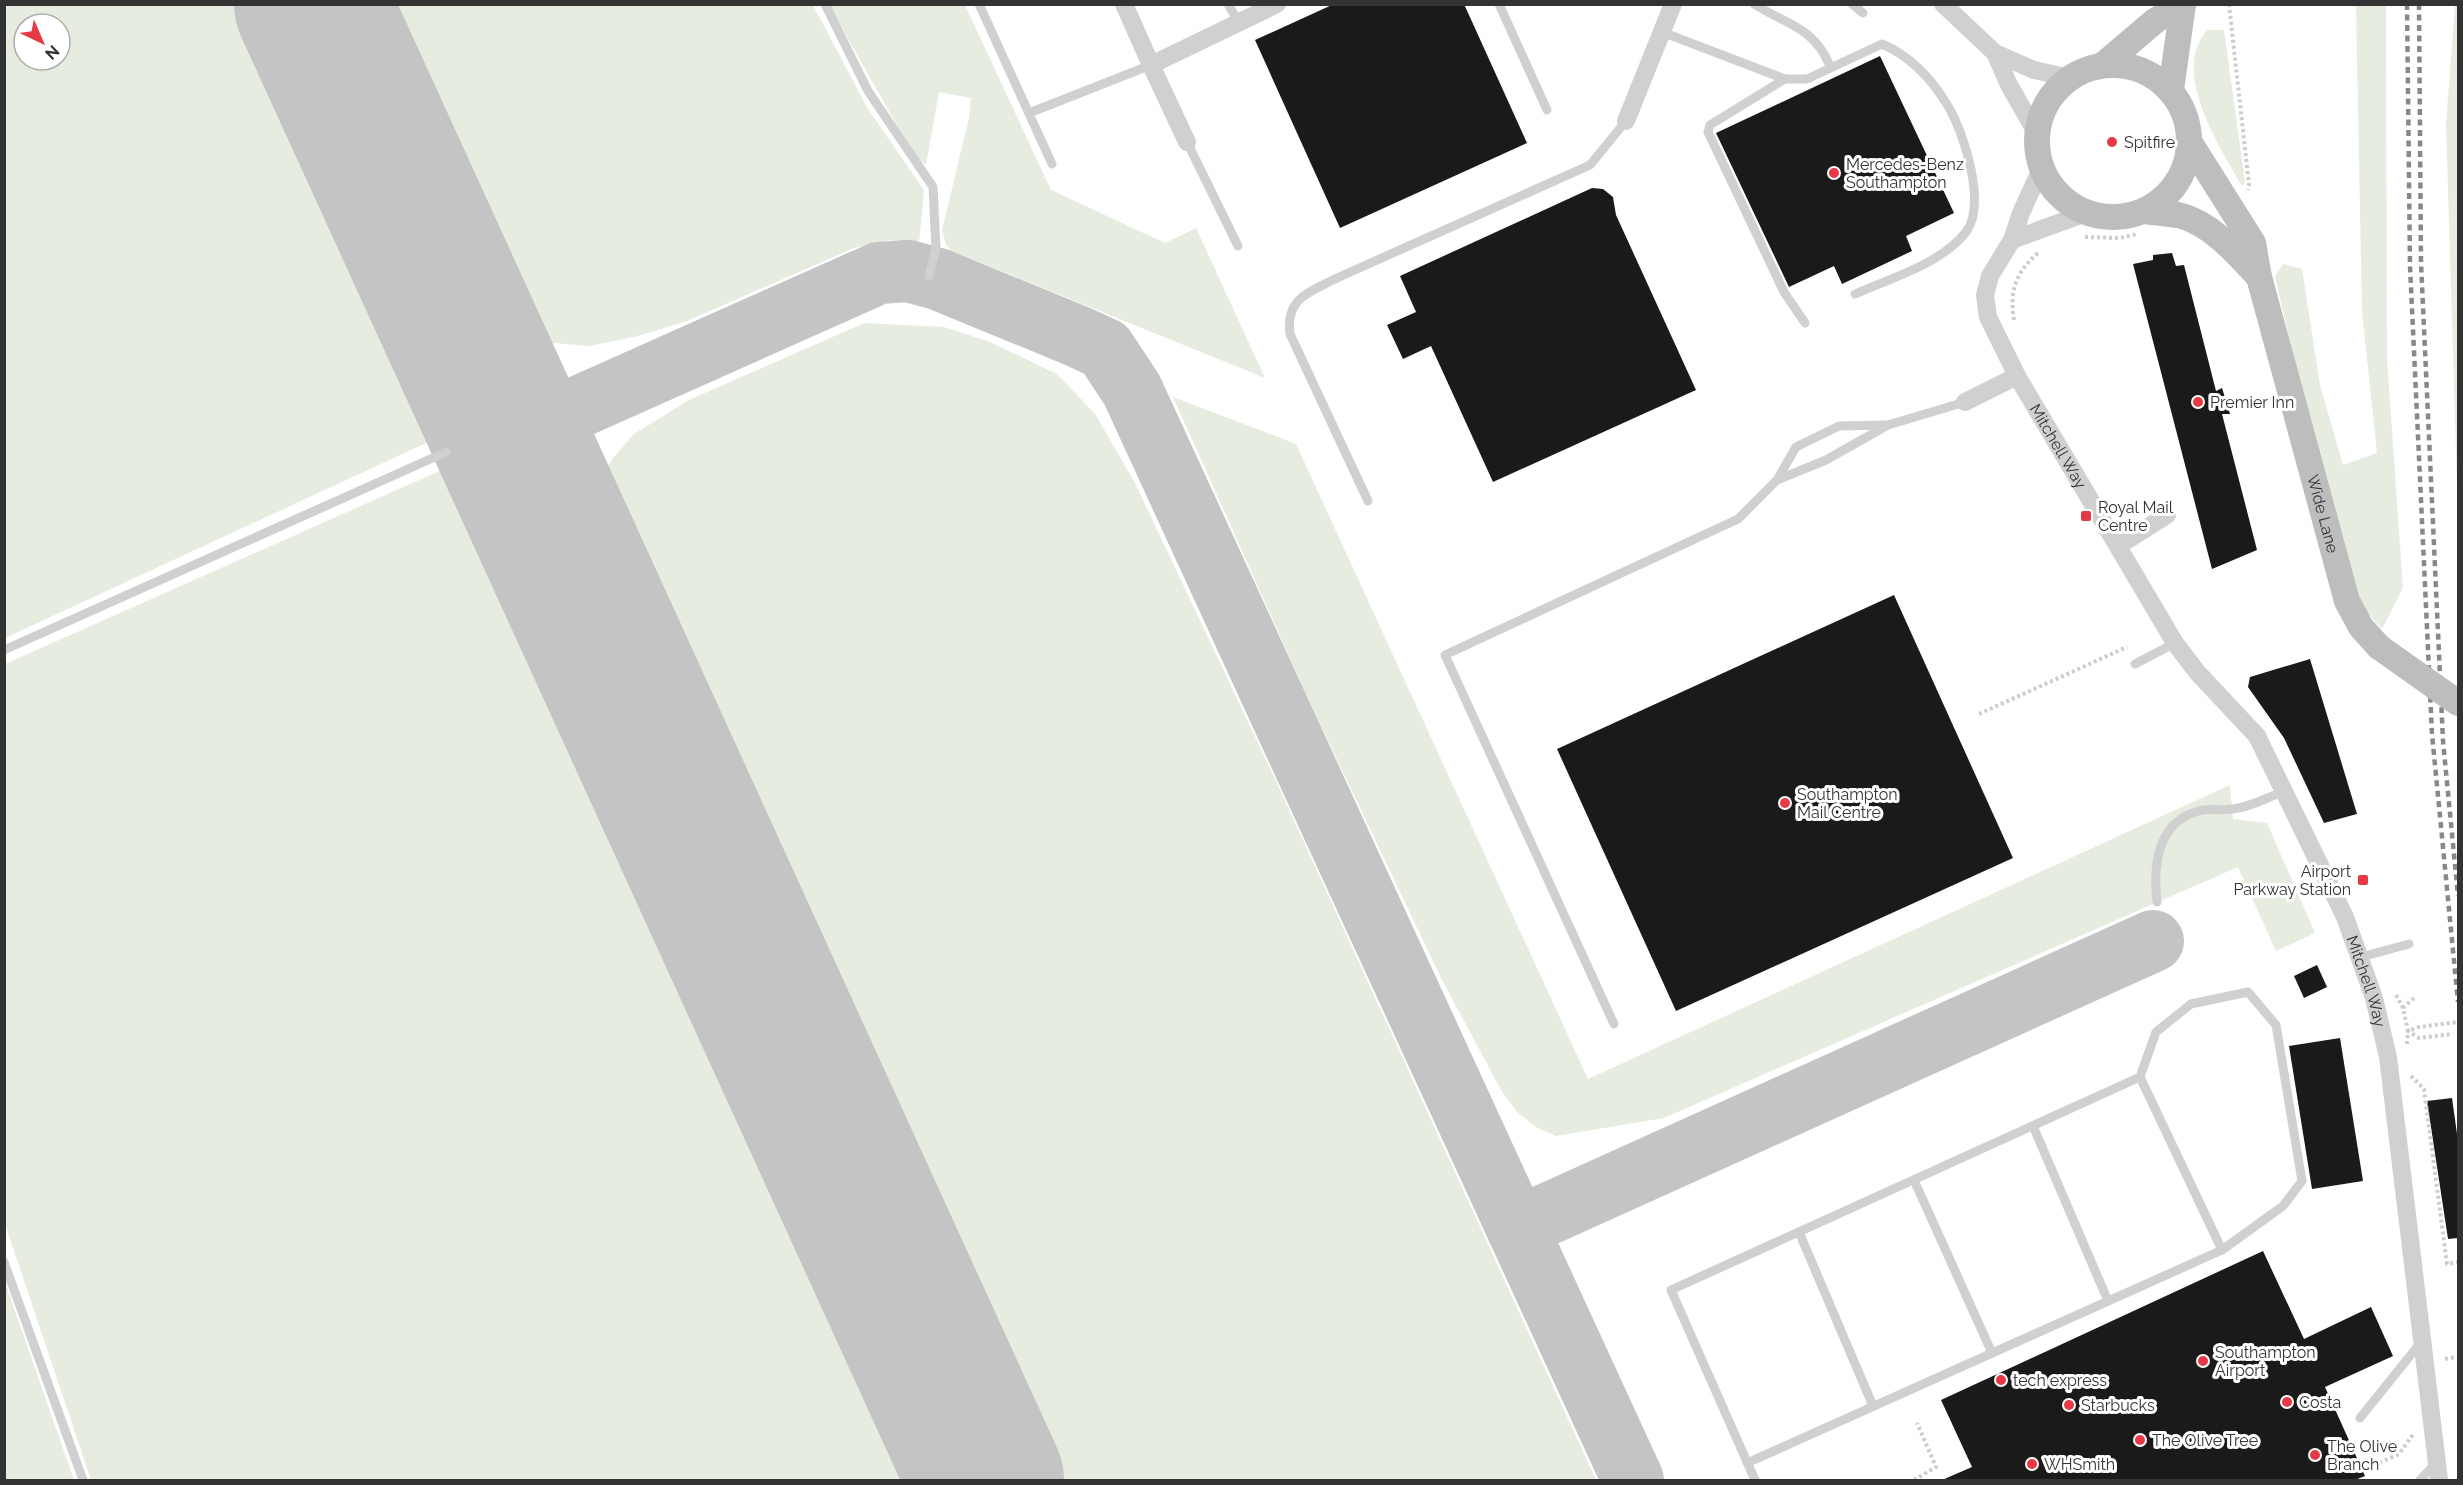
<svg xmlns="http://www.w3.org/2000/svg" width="2463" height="1485" font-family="Raleway,sans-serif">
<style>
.green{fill:#e6ecdf;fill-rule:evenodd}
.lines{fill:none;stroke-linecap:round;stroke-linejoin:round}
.taxiway{stroke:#c4c4c4;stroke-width:62}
.runway{stroke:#c4c4c4;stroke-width:156}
.building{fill:#1a1a1a}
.path{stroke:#cdcdcd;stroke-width:4;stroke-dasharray:3 3;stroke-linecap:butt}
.lane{stroke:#d0d0d0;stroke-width:9}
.street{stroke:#d0d0d0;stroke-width:18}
.secondary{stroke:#bdbdbd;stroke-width:26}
.rail{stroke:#888;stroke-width:4.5;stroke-dasharray:6 4.5;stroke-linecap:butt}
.secondary-bridge{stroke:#bdbdbd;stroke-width:26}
.poi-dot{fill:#e63946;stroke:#fff;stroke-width:2}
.labels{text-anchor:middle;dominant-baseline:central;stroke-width:6;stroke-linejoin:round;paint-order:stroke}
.poi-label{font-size:16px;fill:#333;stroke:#fff;text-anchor:start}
.street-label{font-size:16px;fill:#333;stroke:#fff}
</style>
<rect width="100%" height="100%" fill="#fff"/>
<!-- green -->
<g class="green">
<path d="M4,5H239L281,102L437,438L5,638ZM24,24H60V60H24Z"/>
<path d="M377,5H813L868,109L924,190L919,243L891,240L854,248L687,321L638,336L590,346L529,341Z"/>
<path d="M829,5H965L1051,190L1165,243L1196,228L1265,378L952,251L946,245L942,230L969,118L971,98L939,92L926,165L918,158L898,127Z"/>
<path d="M2356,5H2386L2387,359L2403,588L2382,629L2362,606L2325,493L2275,276L2283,264L2302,269L2320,385L2343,465L2377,453L2362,311Z"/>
<path d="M2455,5H2458V518L2446,124Z"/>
<path d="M2207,30H2224L2245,182L2242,186C2220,147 2170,72 2207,30Z"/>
<path d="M864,323L944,327L990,342L1057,374L1095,414L1135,483L1275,779L1596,1480H1056L599,483L613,458L634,434L689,400Z"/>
<path d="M1173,397L1296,444L1588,1079L2230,785L2233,819L2267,823L2315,933L2276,951L2238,867L1664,1118L1556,1136L1536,1127L1517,1112L1501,1090L1441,978L1311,705Z"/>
<path d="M453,465L917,1480H91L5,1224V664Z"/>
<path d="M4,1282H5L74,1480H5Z"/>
</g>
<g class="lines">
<!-- taxiway -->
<g class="taxiway">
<path d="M509,438L879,273L908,271L938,279L1079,337L1105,349L1132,390L1633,1480"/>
<path d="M1517,1228L2153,941"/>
</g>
<!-- runway -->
<path class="runway" d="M312,4L986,1480"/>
</g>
<!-- building -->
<g class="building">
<path d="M1334,4H1464L1527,143L1340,228L1255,40Z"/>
<path d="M1880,56L1954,213L1906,236L1912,251L1842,284L1834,266L1789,287L1716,133Z"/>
<path d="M1592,188L1603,189L1613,197L1616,215L1696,390L1493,482L1431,346L1403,359L1387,325L1416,312L1400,276Z"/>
<path d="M2172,253L2176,266L2184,265L2216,391L2222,388L2230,414H2222L2257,550L2212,569L2133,264L2153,260V255Z"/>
<path d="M1894,595L2013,858L1676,1011L1557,749Z"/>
<path d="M2310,659L2357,814L2324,823L2284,738L2248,687L2250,677Z"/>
<path d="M2317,965L2327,987L2304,998L2294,976Z"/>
<path d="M2340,1038L2363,1181L2312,1189L2289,1046Z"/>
<path d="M2452,1098L2458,1141V1238L2448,1239L2427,1101Z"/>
<path d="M2263,1251L2304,1339L2371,1307L2393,1356L2325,1387L2365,1476L2355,1480H1942L1972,1467L1941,1400Z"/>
</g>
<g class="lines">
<!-- path -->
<g class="path">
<path d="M2229,4L2249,185L2248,190"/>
<path d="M2085,237L2120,238L2137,234"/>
<path d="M2014,320C2009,291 2016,272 2038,253"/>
<path d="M1979,714L2127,647"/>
<path d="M2396,995L2403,1008"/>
<path d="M2414,998L2403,1008L2408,1031L2419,1027L2458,1022"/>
<path d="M2407,1044L2408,1031L2419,1038L2453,1034"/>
<path d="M2411,1076L2424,1089L2447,1264L2458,1262"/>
<path d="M2445,1359L2456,1357"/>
<path d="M2363,1470L2399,1454L2414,1433"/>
<path d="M1914,1480L1936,1467L1917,1423"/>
</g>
<!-- lane -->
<g class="lane">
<path d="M825,4L868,91L933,187L936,249L929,276"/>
<path d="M979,4L1052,164"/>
<path d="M1228,4L1239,23"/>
<path d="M1499,4L1547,110"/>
<path d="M1754,4C1787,25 1814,27 1830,66"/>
<path d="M1852,4L1863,13"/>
<path d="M1662,32L1785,79H1807L1882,44C1910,56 1932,79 1948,106C1964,133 1987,204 1966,232C1941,264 1891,278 1855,294"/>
<path d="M1785,79L1710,125L1708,132L1784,292L1805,323"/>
<path d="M1029,113L1151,65"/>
<path d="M1187,142L1238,246"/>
<path d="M1777,480L1826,460L1888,425L1965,402"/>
<path d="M1368,501L1290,334C1285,298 1310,292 1337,278L1590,165L1626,121"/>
<path d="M4,650L446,452"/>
<path d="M2135,664L2175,643"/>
<path d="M2157,902C2153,865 2157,822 2199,811C2209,808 2221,811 2232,809C2250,807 2267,798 2284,791"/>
<path d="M2361,957L2409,944"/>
<path d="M1614,1024L1445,655L1738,519L1777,480L1796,447L1839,426L1888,425"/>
<path d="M2033,1126L2108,1301"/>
<path d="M1914,1180L1992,1353"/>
<path d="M1799,1232L1873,1406"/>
<path d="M4,1262L83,1480"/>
<path d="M2360,1418L2422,1341"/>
<path d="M1747,1463L2222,1250L2140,1077"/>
<path d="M1755,1480L1671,1290L2140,1077L2156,1032L2191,1004L2248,992L2276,1025L2302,1181L2283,1206L2222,1250"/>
<path d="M2420,1480L2437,1462"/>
</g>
<!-- street -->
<g class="street">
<path d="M1124,4L1151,65"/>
<path d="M1943,4L1995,53L2034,70L2070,78"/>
<path d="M1995,53L2009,85L2037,134"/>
<path d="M1626,121L1673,4"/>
<path d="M1187,142L1151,65L1277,4"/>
<path id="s1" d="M2041,169L2021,213L2012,240L1990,276L1985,295L1988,317L2017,376L2175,643L2197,672L2257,736L2345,917L2374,998L2388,1057L2439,1480"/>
<path d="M2012,240L2086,213"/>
<path d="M1965,402L2017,376"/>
<path d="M2118,546L2167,515"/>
</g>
<!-- secondary -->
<g class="secondary">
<circle cx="2113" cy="141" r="76"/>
<path d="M2103,65L2156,20L2183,5"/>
<path d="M2171,90L2183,4"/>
<path id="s2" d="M2190,143L2253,243L2259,277L2347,601L2361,627L2379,647"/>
<path d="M2144,211C2156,213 2170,213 2182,216C2213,225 2237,254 2259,277"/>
</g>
<!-- rail -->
<g class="rail">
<path d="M2407,4L2410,266L2432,734L2458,1002"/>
<path d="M2419,4L2421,263L2443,741L2458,896"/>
</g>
<!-- secondary-bridge -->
<path class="secondary-bridge" d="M2379,647L2458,703"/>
</g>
<!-- markers -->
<g class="poi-dot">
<circle cx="2112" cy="142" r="6"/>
<circle cx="1834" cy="173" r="6"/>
<circle cx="2198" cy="402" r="6"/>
<rect x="2080" y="510" width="12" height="12" rx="3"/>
<circle cx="1785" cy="803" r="6"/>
<rect x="2357" y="874" width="12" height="12" rx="3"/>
<circle cx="2203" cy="1361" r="6"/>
<circle cx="2001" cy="1380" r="6"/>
<circle cx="2287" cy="1402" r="6"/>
<circle cx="2069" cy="1405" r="6"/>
<circle cx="2140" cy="1440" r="6"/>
<circle cx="2315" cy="1455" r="6"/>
<circle cx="2032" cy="1464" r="6"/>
</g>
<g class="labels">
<!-- poi labels -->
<g class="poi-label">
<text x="2124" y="142">Spitfire</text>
<text x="1846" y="164">Mercedes-Benz<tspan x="1846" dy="18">Southampton</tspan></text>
<text x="2210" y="402">Premier Inn</text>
<text x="2098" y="507">Royal Mail<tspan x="2098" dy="18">Centre</tspan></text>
<text x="1797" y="794">Southampton<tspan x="1797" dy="18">Mail Centre</tspan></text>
<text x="2351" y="871" text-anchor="end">Airport<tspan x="2351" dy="18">Parkway Station</tspan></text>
<text x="2215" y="1352">Southampton<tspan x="2215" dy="18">Airport</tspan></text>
<text x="2013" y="1380">tech express</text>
<text x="2299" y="1402">Costa</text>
<text x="2081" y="1405">Starbucks</text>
<text x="2152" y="1440">The Olive Tree</text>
<text x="2327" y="1446">The Olive<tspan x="2327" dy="18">Branch</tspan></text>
<text x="2044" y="1464">WHSmith</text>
</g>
<!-- street labels -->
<g class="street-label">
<text stroke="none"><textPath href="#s1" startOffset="308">Mitchell Way</textPath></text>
<text stroke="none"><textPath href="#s2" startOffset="398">Wide Lane</textPath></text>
<text stroke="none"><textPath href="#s1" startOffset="930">Mitchell Way</textPath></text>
</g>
</g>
<!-- border -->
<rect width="2463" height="1485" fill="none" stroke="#333333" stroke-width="12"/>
<!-- north arrow -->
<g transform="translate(42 42) rotate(136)"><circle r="28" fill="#ffffff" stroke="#adadad" stroke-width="1.5"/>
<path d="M0-4.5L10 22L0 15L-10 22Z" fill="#e63946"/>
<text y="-9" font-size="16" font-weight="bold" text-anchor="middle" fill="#333333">N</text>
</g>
</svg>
